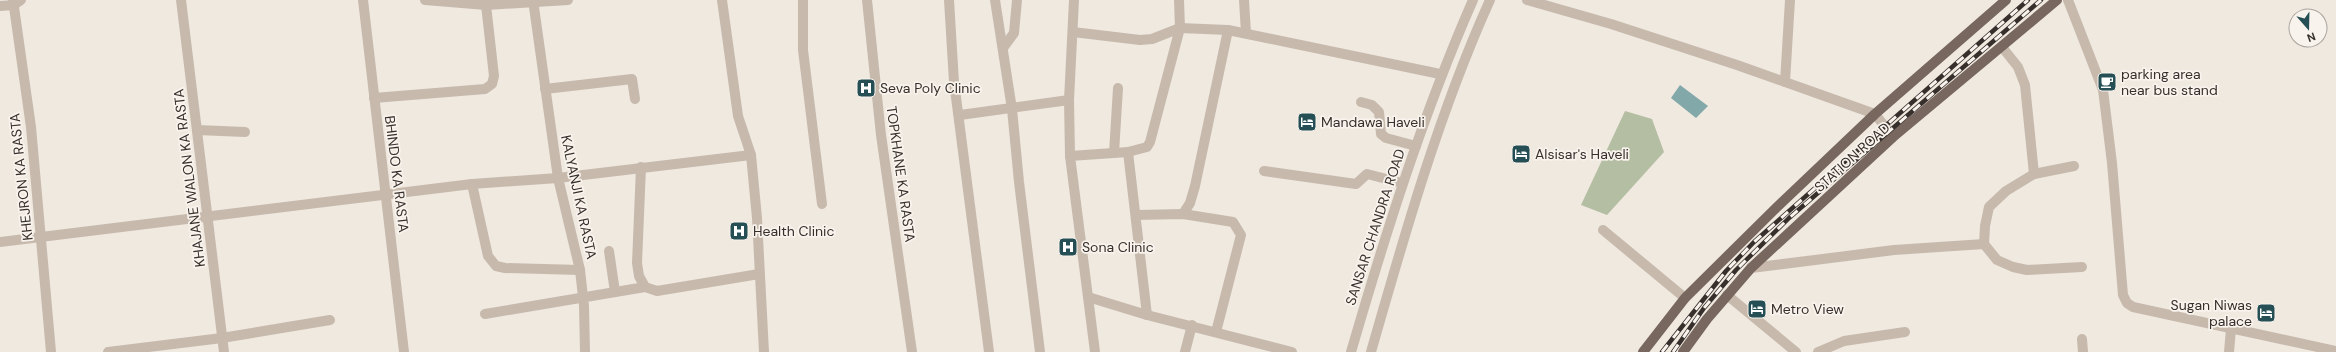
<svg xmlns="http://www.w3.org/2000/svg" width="2336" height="352" font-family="'DM Sans',sans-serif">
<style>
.green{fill:#b4bea2}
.water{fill:#83a8aa}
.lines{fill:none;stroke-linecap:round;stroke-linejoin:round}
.minor{stroke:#c7baad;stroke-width:10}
.tertiary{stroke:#c7baad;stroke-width:10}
.primary{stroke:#77675e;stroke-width:10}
.rail-casing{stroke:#372f2b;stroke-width:4.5}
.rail{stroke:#f8f3ed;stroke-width:3;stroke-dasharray:9;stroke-linecap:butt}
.labels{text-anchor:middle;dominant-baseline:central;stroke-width:3.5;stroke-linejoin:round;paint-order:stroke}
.poi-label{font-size:14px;fill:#372f2b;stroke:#f8f3ed;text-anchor:start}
.street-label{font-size:14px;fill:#372f2b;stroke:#f8f3ed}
</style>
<rect width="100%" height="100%" fill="#f0e9e0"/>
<!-- green -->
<path class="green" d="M1625,111L1652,119L1664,152L1607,215L1581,205Z"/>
<!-- water -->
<path class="water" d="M1680,85L1708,106L1696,118L1671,98Z"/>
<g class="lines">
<!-- minor -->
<g class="minor">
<path d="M13,0L31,127L51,352"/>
<path d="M363,0L404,352"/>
<path d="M425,0L486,5L568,0"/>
<path d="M533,0L558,178L580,270L584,306L585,352"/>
<path d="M722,0L738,116L751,155L757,218L764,352"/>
<path d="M803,0V50L822,204"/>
<path d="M867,0L881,135L912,352"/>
<path d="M949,0L954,82L989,352"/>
<path d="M995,0L1012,109L1019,182L1040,352"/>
<path d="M1074,0L1069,100L1070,156L1095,352"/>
<path d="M1244,0L1246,33"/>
<path d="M2068,0L2103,90L2112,163L2123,295L2127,303L2133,307L2336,351"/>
<path d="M0,6L14,5L21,0"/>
<path d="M1073,32L1140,40L1152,39L1180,28L1228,30L1440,74"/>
<path d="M2002,47L2018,67L2025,85L2034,174"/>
<path d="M1003,48L1014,33L1017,0"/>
<path d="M1785,82L1790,0"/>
<path d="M545,89L632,79L635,99"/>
<path d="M374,98L485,89L492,84L494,76L486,5"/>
<path d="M1361,102L1372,105L1379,112L1381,134L1386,138L1416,146"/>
<path d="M960,115L1069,100"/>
<path d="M197,130L245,132"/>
<path d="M1128,152L1147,315"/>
<path d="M1114,153L1118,88"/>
<path d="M1070,156L1128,152L1147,147L1150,142L1180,28L1179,0"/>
<path d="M2074,166L2034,174L2006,191L1989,207L1985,226L1984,244L1997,260L2013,267L2027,270L2082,267"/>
<path d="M641,167L637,263L639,276L645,287"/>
<path d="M1264,171L1356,184L1367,174L1402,183"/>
<path d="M472,184L488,256L496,266L505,268L580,270"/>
<path d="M1183,214L1190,203L1195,186L1228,30"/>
<path d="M1136,215L1183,214L1233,222L1241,235L1216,332"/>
<path d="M1603,230L1685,298"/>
<path d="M0,242L472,184L558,178L751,155"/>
<path d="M609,251L615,292"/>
<path d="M1751,268L1894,250L1984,244"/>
<path d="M1727,295L1796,352"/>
<path d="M1088,297L1147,315L1292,352"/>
<path d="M485,314L645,287L657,291L759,274"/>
<path d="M2082,339L2083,352"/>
<path d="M108,352L222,338L330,320"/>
<path d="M1185,352L1192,325"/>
<path d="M1818,352L1844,341L1905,332"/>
<path d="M2229,352L2231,329"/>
</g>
<!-- tertiary -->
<g class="tertiary">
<path d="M181,0L224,352"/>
<path d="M1527,0L1611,24L1737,65L1875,114L1893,137"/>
<path d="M1351,352C1386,232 1423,114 1473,0"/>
<path d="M1371,352C1405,233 1439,113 1490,0"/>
</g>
<!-- primary -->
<g class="primary">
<path d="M1643,352L1685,298L1776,208L1875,114L2006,0"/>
<path d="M1683,352L1707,319L1751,268L1893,137L2057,0"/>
</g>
<defs>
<g id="rail">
<path d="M1662,352L1726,271L1754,242L2028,0"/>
<path d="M1673,352L1704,308L1736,270L1789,218L2041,0"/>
</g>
</defs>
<!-- rail casing -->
<use href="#rail" class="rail-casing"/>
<!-- rail -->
<use href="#rail" class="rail"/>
</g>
<!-- icons -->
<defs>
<symbol id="cafe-square" viewBox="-11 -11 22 22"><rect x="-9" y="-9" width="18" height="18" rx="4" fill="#254f54" stroke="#f8f3ed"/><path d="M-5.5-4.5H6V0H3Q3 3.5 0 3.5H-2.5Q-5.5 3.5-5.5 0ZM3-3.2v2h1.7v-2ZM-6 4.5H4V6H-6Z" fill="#fff"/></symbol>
<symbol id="hospital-square" viewBox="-11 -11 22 22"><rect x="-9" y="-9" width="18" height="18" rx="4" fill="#254f54" stroke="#f8f3ed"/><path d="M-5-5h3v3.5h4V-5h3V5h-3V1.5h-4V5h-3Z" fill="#fff"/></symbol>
<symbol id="hotel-square" viewBox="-11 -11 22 22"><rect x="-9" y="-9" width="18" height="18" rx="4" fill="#254f54" stroke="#f8f3ed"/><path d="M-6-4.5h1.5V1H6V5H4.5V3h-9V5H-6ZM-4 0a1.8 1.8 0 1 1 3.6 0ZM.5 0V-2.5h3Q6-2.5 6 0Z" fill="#fff"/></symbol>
</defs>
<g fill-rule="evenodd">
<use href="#cafe-square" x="2096" y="71" width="22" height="22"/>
<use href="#hospital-square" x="855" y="77" width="22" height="22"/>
<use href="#hotel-square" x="1296" y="111" width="22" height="22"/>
<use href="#hotel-square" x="1510" y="143" width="22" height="22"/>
<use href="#hospital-square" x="728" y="220" width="22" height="22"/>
<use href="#hospital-square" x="1057" y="236" width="22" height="22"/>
<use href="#hotel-square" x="1746" y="298" width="22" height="22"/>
<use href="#hotel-square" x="2255" y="302" width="22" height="22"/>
</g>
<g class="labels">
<!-- poi labels -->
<g class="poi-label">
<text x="2121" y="74">parking area<tspan x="2121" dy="16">near bus stand</tspan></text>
<text x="880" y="88">Seva Poly Clinic</text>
<text x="1321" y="122">Mandawa Haveli</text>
<text x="1535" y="154">Alsisar's Haveli</text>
<text x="753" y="231">Health Clinic</text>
<text x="1082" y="247">Sona Clinic</text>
<text x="2252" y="305" text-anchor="end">Sugan Niwas<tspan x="2252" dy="16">palace</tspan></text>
<text x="1771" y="309">Metro View</text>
</g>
<!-- street labels -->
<g class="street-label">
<text transform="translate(1852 157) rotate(-42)">STATION ROAD</text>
<text transform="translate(397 174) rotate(83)">BHINDO KA RASTA</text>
<text transform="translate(901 174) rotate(82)">TOPKHANE KA RASTA</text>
<text transform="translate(21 177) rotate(-96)">KHEJRON KA RASTA</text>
<text transform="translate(189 178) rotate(-97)">KHAJANE WALON KA RASTA</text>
<text transform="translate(579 197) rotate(78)">KALYANJI KA RASTA</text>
<text transform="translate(1375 227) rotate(-72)">SANSAR CHANDRA ROAD</text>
</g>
</g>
<!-- north arrow -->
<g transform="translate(2308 28) rotate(160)"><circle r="19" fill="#f8f3ed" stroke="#aba59f"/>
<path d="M0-3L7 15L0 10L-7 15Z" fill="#254f54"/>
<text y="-6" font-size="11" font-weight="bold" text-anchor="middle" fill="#372f2b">N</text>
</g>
</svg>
